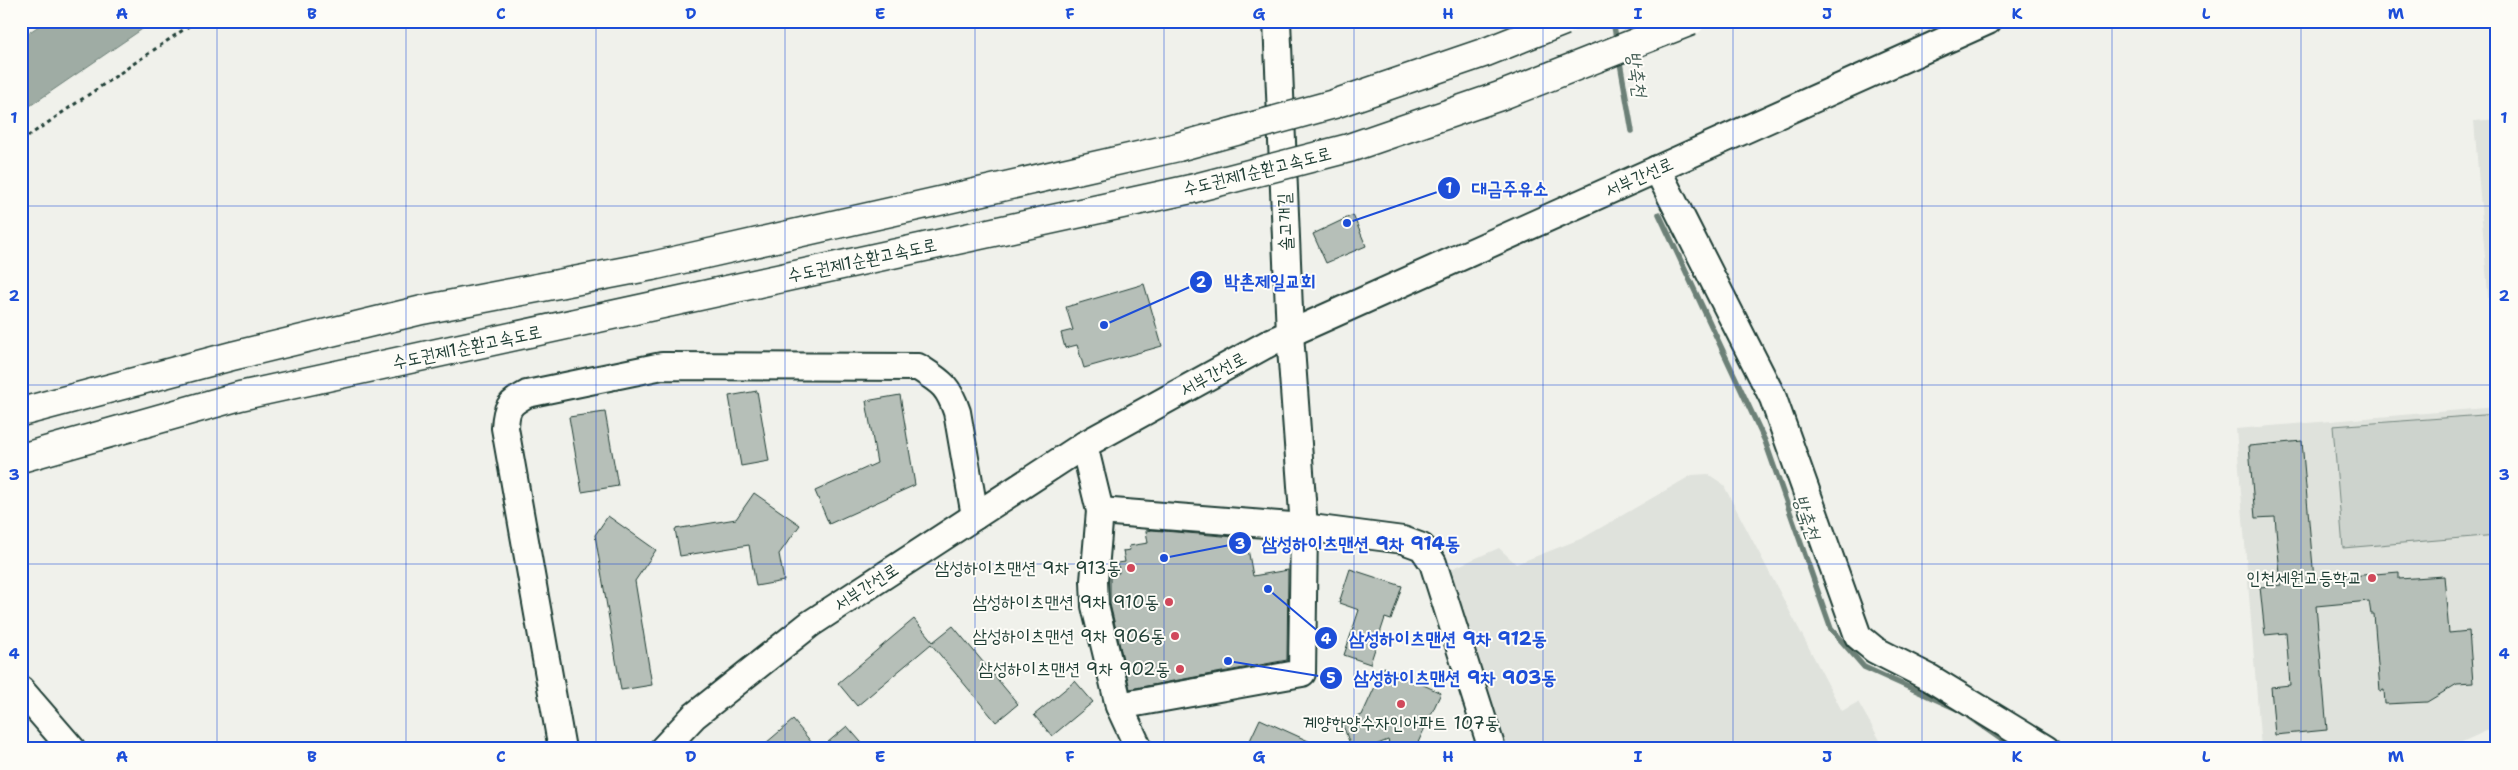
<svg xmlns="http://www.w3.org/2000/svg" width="2518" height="770" font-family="'Shantell Sans','Poor Story',sans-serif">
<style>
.built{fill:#dfe2dc}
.green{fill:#cdd3cd;stroke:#768880}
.water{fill:#9faca4;stroke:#6c8077}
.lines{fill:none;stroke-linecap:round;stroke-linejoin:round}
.stream{stroke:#6c8077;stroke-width:5.5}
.building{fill:#b6bfb8;stroke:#1f3d34}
.minor-casing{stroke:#1f3d34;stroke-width:30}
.highway-casing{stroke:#1f3d34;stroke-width:31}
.path{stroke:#1f3d34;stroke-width:3;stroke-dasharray:4 4;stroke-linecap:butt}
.minor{stroke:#fdfcf7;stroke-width:26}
.highway{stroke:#fdfcf7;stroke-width:28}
.highway-bridge-casing{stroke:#1f3d34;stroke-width:31;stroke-linecap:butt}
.highway-bridge{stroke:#fdfcf7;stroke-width:28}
.grid{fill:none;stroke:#1d4ed8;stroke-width:1;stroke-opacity:0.55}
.poi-dot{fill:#d1495b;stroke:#fdfcf7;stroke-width:2}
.labels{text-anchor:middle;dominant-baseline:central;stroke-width:4;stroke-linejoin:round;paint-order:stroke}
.street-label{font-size:18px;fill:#1f3d34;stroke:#fdfcf7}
.poi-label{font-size:18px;fill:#1f3d34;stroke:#fdfcf7;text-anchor:end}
.water-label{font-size:19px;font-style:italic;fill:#455e56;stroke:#fdfcf7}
.leader{fill:none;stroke:#1d4ed8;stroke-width:2}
.callout-dot{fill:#1d4ed8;stroke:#fdfcf7;stroke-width:2}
.mark-label{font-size:15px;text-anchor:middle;font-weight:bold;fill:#fff}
.callout-label{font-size:19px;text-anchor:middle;font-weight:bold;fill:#1d4ed8;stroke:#fdfcf7;stroke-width:4;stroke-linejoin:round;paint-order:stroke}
.neatline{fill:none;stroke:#1d4ed8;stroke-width:2}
.grid-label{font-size:16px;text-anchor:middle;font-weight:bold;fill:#1d4ed8}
</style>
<rect width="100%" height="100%" fill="#f0f1eb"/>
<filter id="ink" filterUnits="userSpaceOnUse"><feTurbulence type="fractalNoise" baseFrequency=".02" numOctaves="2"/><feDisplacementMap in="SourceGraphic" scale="10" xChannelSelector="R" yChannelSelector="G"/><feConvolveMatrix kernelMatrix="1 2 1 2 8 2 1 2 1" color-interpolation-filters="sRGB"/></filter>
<g filter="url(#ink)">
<!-- built -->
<g class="built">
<path d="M2497,119V393H2496L2474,121Z"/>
<path d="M2497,407V726L2447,749H2261L2236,429Z"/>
<path d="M1708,474L1723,484L1842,711L1858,702L1885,749H1505L1449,570L1499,548L1516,564L1583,538L1692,475Z"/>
</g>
<!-- green -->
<path class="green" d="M2497,414V535L2343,548L2333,426Z"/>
<!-- water -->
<path class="water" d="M46,21H154L21,112V38Z"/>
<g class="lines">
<!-- stream -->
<g class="stream">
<path d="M1613,21L1617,43"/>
<path d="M1619,57L1632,131"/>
<path d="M1659,214L1765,441L1831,629L1864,667L1957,709"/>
<path d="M1969,717L2015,749"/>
</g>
</g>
<!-- building -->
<g class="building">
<path d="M1353,215L1366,246L1326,263L1313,234Z"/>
<path d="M1144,284L1162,346L1084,368L1077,345L1065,348L1061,333L1073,330L1066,307Z"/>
<path d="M757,391L769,461L741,466L729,396Z"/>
<path d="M900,395L915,485L829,524L815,491L877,463L866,401Z"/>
<path d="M605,412L618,486L582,492L569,417Z"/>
<path d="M2302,441L2314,579L2399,572V579L2444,576L2449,633L2469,631L2473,683L2457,684L2427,702L2385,704L2384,690L2380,691L2374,614H2371L2369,601L2316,606L2327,730L2275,735L2271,687L2290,685L2286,633L2265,635L2260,587L2281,585L2275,517L2255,518L2249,446Z"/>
<path d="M754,493L800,525L779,554L784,581L756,586L749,545L680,556L675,529L736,519Z"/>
<path d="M608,516L656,550L635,581L652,685L621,690L595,535Z"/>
<path d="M1152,530L1246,538L1253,576L1288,570L1287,660L1130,689L1110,604V574L1119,573L1118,563L1125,562L1123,551L1130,550L1129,546L1148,543L1146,531Z"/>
<path d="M1350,569L1402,586L1391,620L1385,618L1370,664L1344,655L1359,610L1339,603Z"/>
<path d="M914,619L933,642L953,626L1018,704L996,722L931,644L857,706L838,683Z"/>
<path d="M1384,667L1441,693L1415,749H1391L1388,740L1365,749H1352L1342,723L1362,715Z"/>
<path d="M1075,681L1093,702L1052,736L1034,715Z"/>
<path d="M1260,719L1326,749H1246Z"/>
<path d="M793,720L817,749H759Z"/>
<path d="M847,726L867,749H820Z"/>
</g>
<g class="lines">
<defs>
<g id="minor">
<path d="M1657,169L1773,398L1858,636L1875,650L1930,678L2046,749"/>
<path d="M1084,445L1100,511L1094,581L1095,606L1119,706L1139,749"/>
<path d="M1100,511L1304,527L1403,540L1422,547L1433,563L1492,749"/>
<path d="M21,690L72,749"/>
<path d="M1119,706L1302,673L1304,527L1290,334L1277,21"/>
<path d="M562,749L505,428C506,407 509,404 527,394L662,366L918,367C941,382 948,385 957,412L975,516"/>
<path d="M663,749L694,716L810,624L1084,445L1273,341L1988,21"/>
</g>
<g id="highway">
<path d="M21,412L232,356L422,310L652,266L1178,147"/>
<path d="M21,458L240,396L1191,189"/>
</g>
</defs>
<!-- minor casing -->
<use href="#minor" class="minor-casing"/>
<!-- highway casing -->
<use href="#highway" class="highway-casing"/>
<!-- path -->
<path class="path" d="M21,141L196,21"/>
<!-- minor -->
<use href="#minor" class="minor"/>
<!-- highway -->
<use href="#highway" class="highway"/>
<defs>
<g id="highway-bridge">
<path d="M1178,147L1334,104L1486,52L1564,21"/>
<path d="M1191,189L1349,148L1500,96L1691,21"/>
</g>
</defs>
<!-- highway-bridge casing -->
<use href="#highway-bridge" class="highway-bridge-casing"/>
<!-- highway-bridge -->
<use href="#highway-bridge" class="highway-bridge"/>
</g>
</g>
<!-- grid -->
<path class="grid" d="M217,21V749M406,21V749M596,21V749M785,21V749M975,21V749M1164,21V749M1354,21V749M1543,21V749M1733,21V749M1922,21V749M2112,21V749M2301,21V749M21,206H2497M21,385H2497M21,564H2497"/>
<!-- markers -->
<g class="poi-dot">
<circle cx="1131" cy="568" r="5"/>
<circle cx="2372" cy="578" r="5"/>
<circle cx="1169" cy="602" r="5"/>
<circle cx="1175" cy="636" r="5"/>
<circle cx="1180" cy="669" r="5"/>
<circle cx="1401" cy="704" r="5"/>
</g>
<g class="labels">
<!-- street labels -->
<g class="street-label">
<text transform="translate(1257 171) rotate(-14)">수도권제1순환고속도로</text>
<text transform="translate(1639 177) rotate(-24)">서부간선로</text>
<text transform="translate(1285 222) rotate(-92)">솔고개길</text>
<text transform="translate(862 260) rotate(-12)">수도권제1순환고속도로</text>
<text transform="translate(467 347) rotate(-12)">수도권제1순환고속도로</text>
<text transform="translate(1213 374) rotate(-29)">서부간선로</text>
<text transform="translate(866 587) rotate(-33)">서부간선로</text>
</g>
<!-- poi labels -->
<g class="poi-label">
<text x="1121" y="568">삼성하이츠맨션 9차 913동</text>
<text x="2362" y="578">인천세원고등학교</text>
<text x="1159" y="602">삼성하이츠맨션 9차 910동</text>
<text x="1165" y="636">삼성하이츠맨션 9차 906동</text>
<text x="1170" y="669">삼성하이츠맨션 9차 902동</text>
<text x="1401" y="723" text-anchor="middle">계양한양수자인아파트 107동</text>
</g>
<!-- water labels -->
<g class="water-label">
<text transform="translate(1637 74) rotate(81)">방축천</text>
<text transform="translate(1807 517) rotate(71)">방축천</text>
</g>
</g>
<!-- callouts -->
<path class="leader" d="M1347 223L1449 188M1104 325L1201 282M1164 558L1240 543M1268 589L1326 638M1228 661L1331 678"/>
<g class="callout-dot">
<circle cx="1347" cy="223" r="5"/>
<circle cx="1104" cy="325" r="5"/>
<circle cx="1164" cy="558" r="5"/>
<circle cx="1268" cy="589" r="5"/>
<circle cx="1228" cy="661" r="5"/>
<circle cx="1449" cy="188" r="12"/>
<circle cx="1201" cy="282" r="12"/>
<circle cx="1240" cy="543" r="12"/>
<circle cx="1326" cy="638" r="12"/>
<circle cx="1331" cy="678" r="12"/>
</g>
<g class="mark-label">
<text x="1449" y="193">1</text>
<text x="1201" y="287">2</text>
<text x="1240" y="549">3</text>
<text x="1326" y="644">4</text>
<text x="1331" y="683">5</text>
</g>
<g class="callout-label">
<text x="1510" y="195">대금주유소</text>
<text x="1270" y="288">박촌제일교회</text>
<text x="1361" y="550">삼성하이츠맨션 9차 914동</text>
<text x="1448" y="645">삼성하이츠맨션 9차 912동</text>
<text x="1455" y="684">삼성하이츠맨션 9차 903동</text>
</g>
<!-- margin -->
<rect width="2518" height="770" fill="none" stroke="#fdfcf7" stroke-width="55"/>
<rect x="28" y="28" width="2462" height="714" class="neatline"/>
<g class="grid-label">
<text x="122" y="19">A</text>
<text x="312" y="19">B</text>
<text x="501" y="19">C</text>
<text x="691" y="19">D</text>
<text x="880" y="19">E</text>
<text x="1070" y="19">F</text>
<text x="1259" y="19">G</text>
<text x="1448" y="19">H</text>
<text x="1638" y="19">I</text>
<text x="1827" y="19">J</text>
<text x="2017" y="19">K</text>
<text x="2206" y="19">L</text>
<text x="2396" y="19">M</text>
<text x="14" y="123">1</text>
<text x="2504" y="123">1</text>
<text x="14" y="301">2</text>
<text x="2504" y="301">2</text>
<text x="14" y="480">3</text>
<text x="2504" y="480">3</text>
<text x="14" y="659">4</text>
<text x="2504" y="659">4</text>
<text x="122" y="762">A</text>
<text x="312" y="762">B</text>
<text x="501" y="762">C</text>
<text x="691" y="762">D</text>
<text x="880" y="762">E</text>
<text x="1070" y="762">F</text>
<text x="1259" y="762">G</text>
<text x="1448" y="762">H</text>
<text x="1638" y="762">I</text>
<text x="1827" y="762">J</text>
<text x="2017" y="762">K</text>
<text x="2206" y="762">L</text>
<text x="2396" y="762">M</text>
</g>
</svg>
